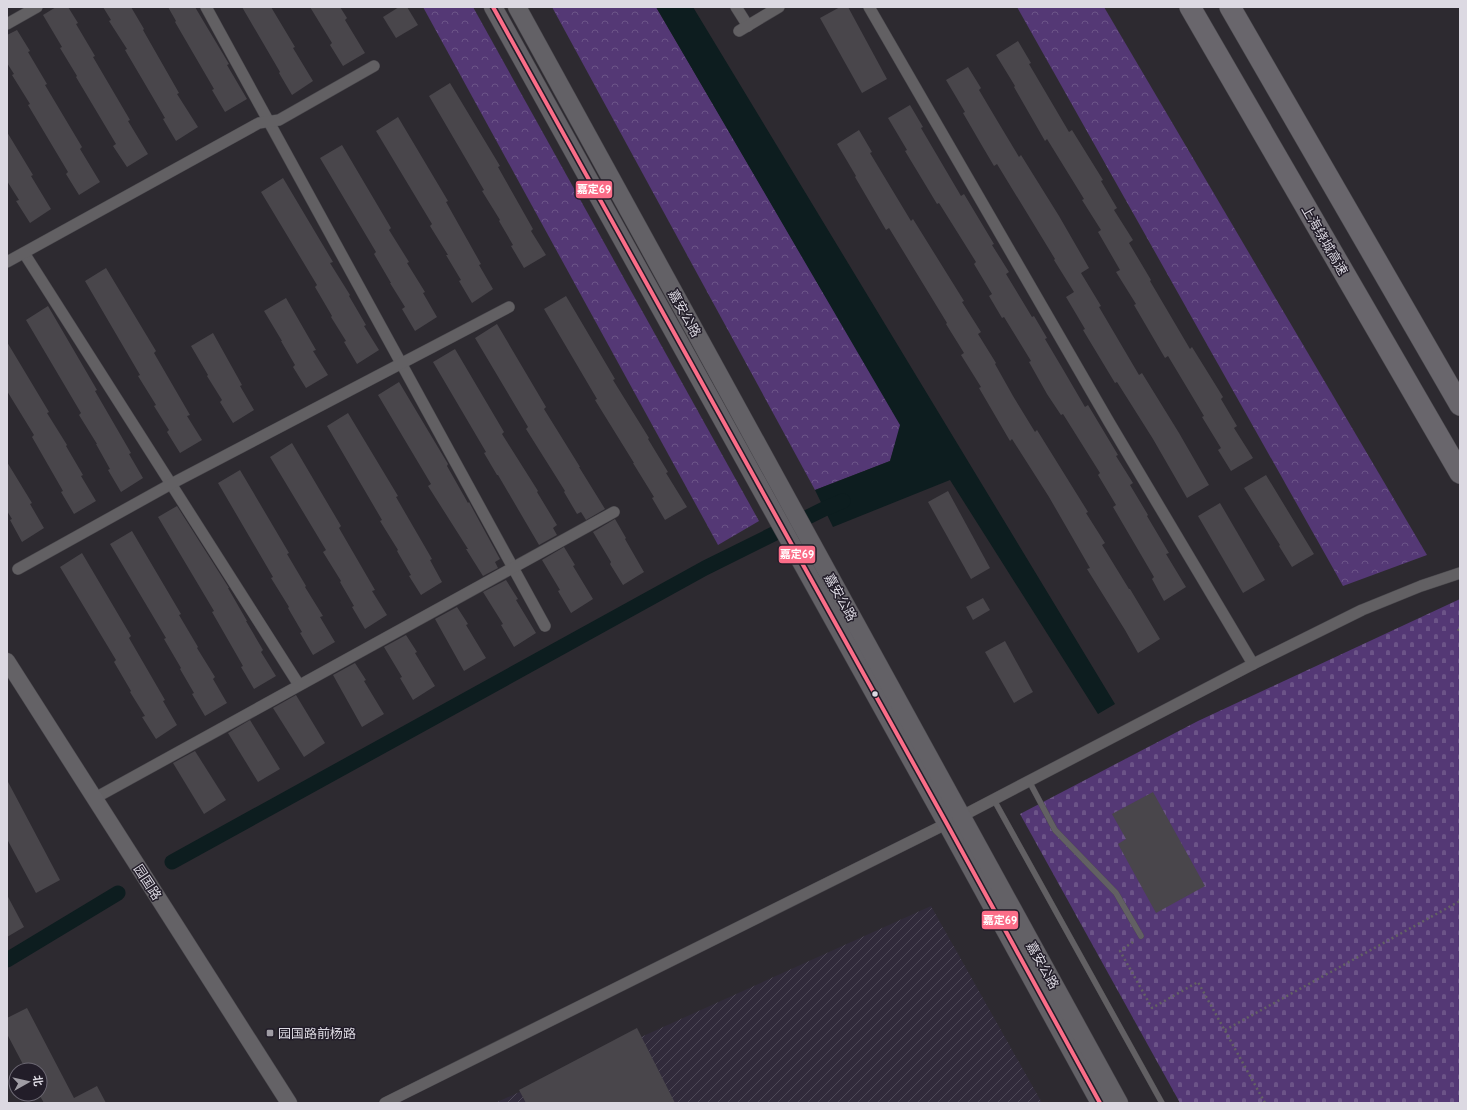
<svg xmlns="http://www.w3.org/2000/svg" width="1467" height="1110" font-family="Cabin,'Noto Sans SC',sans-serif">
<style>
.industrial{fill:url(#industrial-furrows)}
.forest{fill:url(#forest-crowns)}
.cemetery{fill:url(#cemetery-stones)}
.water{fill:#0d1d1f}
.lines{fill:none;stroke-linecap:round;stroke-linejoin:round}
.canal{stroke:#0d1d1f;stroke-width:15}
.building{fill:#49464b}
.lane-casing{stroke:#49474c;stroke-width:6}
.street-casing{stroke:#49474c;stroke-width:12}
.secondary-casing{stroke:#49474c;stroke-width:17}
.primary-casing{stroke:#49474c;stroke-width:19}
.highway-casing{stroke:#49474c;stroke-width:22}
.path{stroke:#636164;stroke-width:2.5;stroke-dasharray:2 3;stroke-linecap:butt}
.lane{stroke:#626063;stroke-width:5.5}
.street{stroke:#626063;stroke-width:11}
.secondary{stroke:#646266;stroke-width:16}
.primary{stroke:#636166;stroke-width:18}
.highway{stroke:#69666c;stroke-width:21}
.bus-1-casing{stroke:#221d29;stroke-width:7}
.bus-1{stroke:#fb6d88;stroke-width:4}
.bus-dot{fill:#dcd9e2;stroke:#221d29;stroke-width:1.5}
.poi-dot{fill:#9f9ca4;stroke:#221d29;stroke-width:1.5}
.labels{text-anchor:middle;dominant-baseline:central;stroke-width:3;stroke-linejoin:round;paint-order:stroke}
.street-label{font-size:13px;fill:#dcd9e2;stroke:#221d29}
.poi-label{font-size:13px;fill:#dcd9e2;stroke:#221d29;text-anchor:start}
.line-badge{stroke:#221d29;stroke-width:1.5}
.badge-label{font-size:11px;text-anchor:middle;font-weight:bold;fill:#fff}
</style>
<defs>
<pattern id="industrial-furrows" width="10" height="10" patternUnits="userSpaceOnUse"><rect width="10" height="10" fill="#312b3b"/><path d="M-1 1l2-2M0 10L10 0M9 11l2-2" fill="none" stroke="#4e4957"/></pattern>
<pattern id="forest-crowns" width="20" height="18" patternUnits="userSpaceOnUse"><rect width="20" height="18" fill="#543875"/><path d="M2 6a3 3 0 1 1 6 0M12 15a3 3 0 1 1 6 0" fill="none" stroke="#6c5488"/></pattern>
<pattern id="cemetery-stones" width="16" height="16" patternUnits="userSpaceOnUse"><rect width="16" height="16" fill="#543875"/><path d="M2 7V4a2 2 0 0 1 4 0v3zM10 15v-3a2 2 0 0 1 4 0v3z" fill="#6c5488"/></pattern>
</defs>
<rect width="100%" height="100%" fill="#2d2a30"/>
<!-- industrial -->
<path class="industrial" d="M931,906L1042,1103H495Z"/>
<!-- forest -->
<g class="forest">
<path d="M423,7H473L759,521L718,545Z"/>
<path d="M552,7H656L901,425L890,461L815,490Z"/>
<path d="M1017,7H1104L1427,555L1343,586Z"/>
</g>
<!-- cemetery -->
<path class="cemetery" d="M1460,599V1103H1180L1020,814L1198,721Z"/>
<!-- water -->
<path class="water" d="M656,7H693L1115,704L1098,714L950,480L833,527L815,490L890,461L900,425Z"/>
<g class="lines">
<!-- canal -->
<g class="canal">
<path d="M172,862L705,568L824,509L843,501"/>
<path d="M7,960L118,893"/>
</g>
</g>
<!-- building -->
<g class="building">
<path d="M56,7H68L78,23L76,24L95,56L93,57L130,120L128,121L148,154L127,167L113,146L116,144L76,77L77,76L60,48L62,47L43,15Z"/>
<path d="M103,7H131L144,29L143,30L179,93L177,94L198,127L176,141L163,119L165,118L125,50L127,49L109,21L111,20Z"/>
<path d="M168,7H195L229,64L227,65L247,99L225,112L212,90L214,89L175,22L176,21Z"/>
<path d="M242,7H271L295,47L293,48L313,81L292,95L279,73L280,72Z"/>
<path d="M310,7H340L347,18L345,20L365,53L343,66L330,45L332,43Z"/>
<path d="M399,7H407L418,25L396,38L383,17Z"/>
<path d="M840,7H848L887,79L862,93L820,18Z"/>
<path d="M17,30L30,51L28,52L47,84L45,85L82,147L80,149L100,182L79,195L66,174L68,172L28,105L30,104L12,75L14,74L7,63V35Z"/>
<path d="M1018,41L1031,63L1029,64L1069,132L1072,130L1103,180L1101,181L1117,208L1114,210L1133,240L1129,243L1151,280L1150,281L1190,349L1192,347L1210,376L1223,397L1221,399L1237,426L1234,428L1253,458L1231,471L1218,450L1221,448L1202,417L1204,416L1168,356L1165,358L1134,305L1136,304L1116,272L1120,270L1098,232L1101,230L1082,200L1084,199L1047,139L1045,141L1014,87L1015,86L996,55Z"/>
<path d="M968,67L981,88L979,90L998,122L1019,157L1021,155L1059,216L1089,268L1081,273L1101,306L1099,307L1139,375L1142,373L1179,433L1209,485L1187,498L1153,439L1117,382L1115,383L1083,330L1085,329L1066,297L1074,292L1054,260L1055,259L997,164L994,166L981,144L963,113L965,112L946,80Z"/>
<path d="M450,83L500,166L498,167L533,229L531,231L546,255L524,268L511,246L513,245L499,221L500,220L482,191L484,190L429,96Z"/>
<path d="M910,105L923,127L921,128L961,196L964,194L994,244L992,245L1009,272L1006,274L1032,317L1034,316L1047,338L1045,339L1064,371L1085,407L1088,405L1118,455L1116,456L1133,483L1130,485L1148,515L1147,516L1169,553L1166,554L1186,587L1164,601L1152,579L1154,577L1113,507L1116,505L1098,475L1100,473L1063,414L1061,415L1047,394L1029,362L1031,361L1004,317L1002,318L989,296L992,294L974,264L976,262L939,203L937,204L905,151L907,150L888,118Z"/>
<path d="M398,117L448,201L446,202L481,264L479,265L493,289L472,303L459,281L461,280L446,255H448L430,226L432,224L376,131Z"/>
<path d="M859,130L872,152L870,153L911,221L913,219L964,301L962,302L981,332L978,334L996,363L995,364L1013,396L1035,432L1037,430L1088,512L1086,513L1105,543L1102,545L1129,589H1130L1160,639L1138,653L1125,630L1087,569L1090,568L1049,497L1012,439L1010,441L979,388L981,387L961,355L964,353L946,324L947,323L889,228L886,230L855,177L856,176L837,144Z"/>
<path d="M7,132L33,175L31,176L51,209L30,223L16,201L19,200L7,181Z"/>
<path d="M342,145L391,228L389,230L409,262L407,263L425,292L423,293L437,317L415,331L402,309L405,307L390,283H391L374,254L376,252L320,158Z"/>
<path d="M283,178L333,262L330,263L350,295L349,296L366,325L364,326L379,350L357,364L344,342L346,341L331,317L332,316L315,287L317,285L261,192Z"/>
<path d="M106,268L156,351L154,353L190,415L187,416L202,440L180,453L167,432L169,430L154,406L156,405L138,376L140,375L85,281Z"/>
<path d="M566,296L615,379L613,380L649,438L648,439L668,472L666,473L687,507L665,520L652,498L654,497L633,463H634L595,400L597,399L544,309Z"/>
<path d="M286,298L316,350L313,351L328,375L306,388L293,367L295,365L281,341H282L264,311Z"/>
<path d="M48,306L97,390L95,391L131,453L129,454L143,478L121,492L108,470L110,469L96,444H97L79,415L81,413L26,320Z"/>
<path d="M497,324L546,407L544,409L580,467H579L605,509L586,520L581,512L577,514L564,492L565,491L526,429L528,427L475,338Z"/>
<path d="M213,333L242,385L240,386L254,410L233,423L220,402L222,400L207,376L208,375L191,346Z"/>
<path d="M7,342L49,412L47,413L67,445L66,446L83,475L81,476L96,501L74,514L61,492L63,491L32,437L34,435L7,391Z"/>
<path d="M455,349L504,432L502,434L538,491L537,492L557,525L553,528L557,535L539,545L498,475H497L484,453L486,452L433,362Z"/>
<path d="M399,382L448,464L447,466L468,503L469,502L500,559L495,562L498,568L483,576L466,549H468L428,486L431,484L378,395Z"/>
<path d="M348,413L398,496L396,497L432,559L430,560L442,582L421,595L409,576L411,575L397,551L398,550L380,521L382,520L327,426Z"/>
<path d="M292,443L341,526L339,528L375,590L372,591L387,615L365,629L352,607L354,606L340,582L341,581L323,552L326,550L270,457Z"/>
<path d="M7,462L32,503L30,504L44,528L22,542L10,520L12,519L7,511Z"/>
<path d="M240,470L289,553L287,554L306,586L305,587L323,616L320,617L335,642L313,655L300,633L302,632L288,608L289,607L271,578L273,577L218,483Z"/>
<path d="M1266,475L1314,554L1292,567L1279,546L1280,545L1244,488Z"/>
<path d="M948,491L990,568L971,579L928,502Z"/>
<path d="M1220,503L1265,580L1243,593L1198,516Z"/>
<path d="M177,506L229,588H228L247,621H246L263,650L261,652L276,676L254,689L241,667L243,666L212,612L214,611L158,517Z"/>
<path d="M615,519L626,538L625,539L644,572L623,585L610,564L611,562L593,532Z"/>
<path d="M132,531L181,614L179,615L198,647L197,648L215,677L213,679L227,703L205,716L192,694L194,693L180,669L181,668L164,639L166,638L110,544Z"/>
<path d="M564,547L575,565L573,566L593,599L571,613L558,591L560,590L542,560Z"/>
<path d="M82,553L131,636L129,638L165,700L163,701L177,725L156,739L142,717L145,716L130,692L131,691L114,662L116,660L60,567Z"/>
<path d="M506,580L518,599L516,600L536,633L514,647L501,625L503,624L483,592Z"/>
<path d="M983,598L990,610L973,620L966,607Z"/>
<path d="M457,607L468,624L466,625L486,658L464,671L435,619Z"/>
<path d="M406,635L417,652L415,653L435,686L413,700L400,678L402,677L384,647Z"/>
<path d="M1005,641L1033,692L1014,703L985,652Z"/>
<path d="M355,663L366,680L364,681L384,714L362,727L333,675Z"/>
<path d="M296,695L325,743L304,757L273,708Z"/>
<path d="M250,720L280,769L258,782L228,733Z"/>
<path d="M195,751L226,800L204,814L173,763Z"/>
<path d="M7,780L60,880L36,893L7,839Z"/>
<path d="M1153,792L1205,886L1156,913L1118,844L1126,839L1112,814Z"/>
<path d="M7,895L24,927L7,937Z"/>
<path d="M27,1008L74,1098L97,1086L106,1103H44L40,1096V1070H26L7,1034V1018Z"/>
<path d="M637,1028L675,1103H526L519,1090Z"/>
</g>
<g class="lines">
<defs>
<g id="lane">
<path d="M1029,781L1055,830L1116,893L1141,936"/>
<path d="M994,800L1162,1103"/>
</g>
<g id="street">
<path d="M206,7L545,626"/>
<path d="M736,7L748,26"/>
<path d="M869,7L1109,422L1253,664"/>
<path d="M7,24L37,7"/>
<path d="M739,31L779,7"/>
<path d="M24,253L299,685"/>
<path d="M7,262L259,123L279,120L374,66"/>
<path d="M18,569L171,484L509,307"/>
<path d="M95,798L614,512"/>
<path d="M385,1103L962,816L1253,664L1362,610L1421,586L1460,573"/>
</g>
<path id="secondary" d="M7,661L289,1103"/>
<g id="primary">
<path d="M493,7L947,824L1100,1103"/>
<path d="M517,7L1119,1103"/>
</g>
<g id="highway">
<path d="M1190,7L1460,473"/>
<path d="M1230,7L1460,405"/>
</g>
</defs>
<!-- lane casing -->
<use href="#lane" class="lane-casing"/>
<!-- street casing -->
<use href="#street" class="street-casing"/>
<!-- secondary casing -->
<use href="#secondary" class="secondary-casing"/>
<!-- primary casing -->
<use href="#primary" class="primary-casing"/>
<!-- highway casing -->
<use href="#highway" class="highway-casing"/>
<!-- path -->
<g class="path">
<path d="M1458,629L1460,632"/>
<path d="M1133,942L1120,951L1152,1008L1198,982L1265,1103"/>
<path d="M1225,1030L1460,901"/>
</g>
<!-- lane -->
<use href="#lane" class="lane"/>
<!-- street -->
<use href="#street" class="street"/>
<!-- secondary -->
<use href="#secondary" class="secondary"/>
<!-- primary -->
<use href="#primary" class="primary"/>
<!-- highway -->
<use href="#highway" class="highway"/>
<defs>
<path id="bus-1" d="M493,7L947,824L1100,1103"/>
</defs>
<!-- bus-1 casing -->
<use href="#bus-1" class="bus-1-casing"/>
<!-- bus-1 -->
<use href="#bus-1" class="bus-1"/>
</g>
<!-- markers -->
<circle class="bus-dot" cx="875" cy="694" r="3.5"/>
<rect class="poi-dot" x="266" y="1029" width="8" height="8" rx="2"/>
<g class="labels">
<!-- street labels -->
<g class="street-label">
<text transform="translate(1325 240) rotate(60)">上海绕城高速</text>
<text transform="translate(685 313) rotate(61)">嘉安公路</text>
<text transform="translate(841 597) rotate(61)">嘉安公路</text>
<text transform="translate(148 882) rotate(57)">园国路</text>
<text transform="translate(1043 965) rotate(61)">嘉安公路</text>
</g>
<!-- poi labels -->
<g class="poi-label">
<text x="278" y="1033">园国路前杨路</text>
</g>
</g>
<g class="line-badge">
<rect x="575" y="180" width="38" height="19" rx="4" fill="#fb6d88"/>
<rect x="778" y="545" width="38" height="19" rx="4" fill="#fb6d88"/>
<rect x="981" y="910" width="38" height="20" rx="4" fill="#fb6d88"/>
</g>
<g class="badge-label">
<text x="594" y="193">嘉定69</text>
<text x="797" y="558">嘉定69</text>
<text x="1000" y="924">嘉定69</text>
</g>
<!-- border -->
<rect width="1467" height="1110" fill="none" stroke="#dcd9e2" stroke-width="16"/>
<!-- north arrow -->
<g transform="translate(28 1082) rotate(82)"><circle r="19" fill="#221d29" stroke="#6c6873"/>
<path d="M0-3L7 15L0 10L-7 15Z" fill="#9f9ca4"/>
<text y="-6" font-size="11" font-weight="bold" text-anchor="middle" fill="#dcd9e2">北</text>
</g>
</svg>
